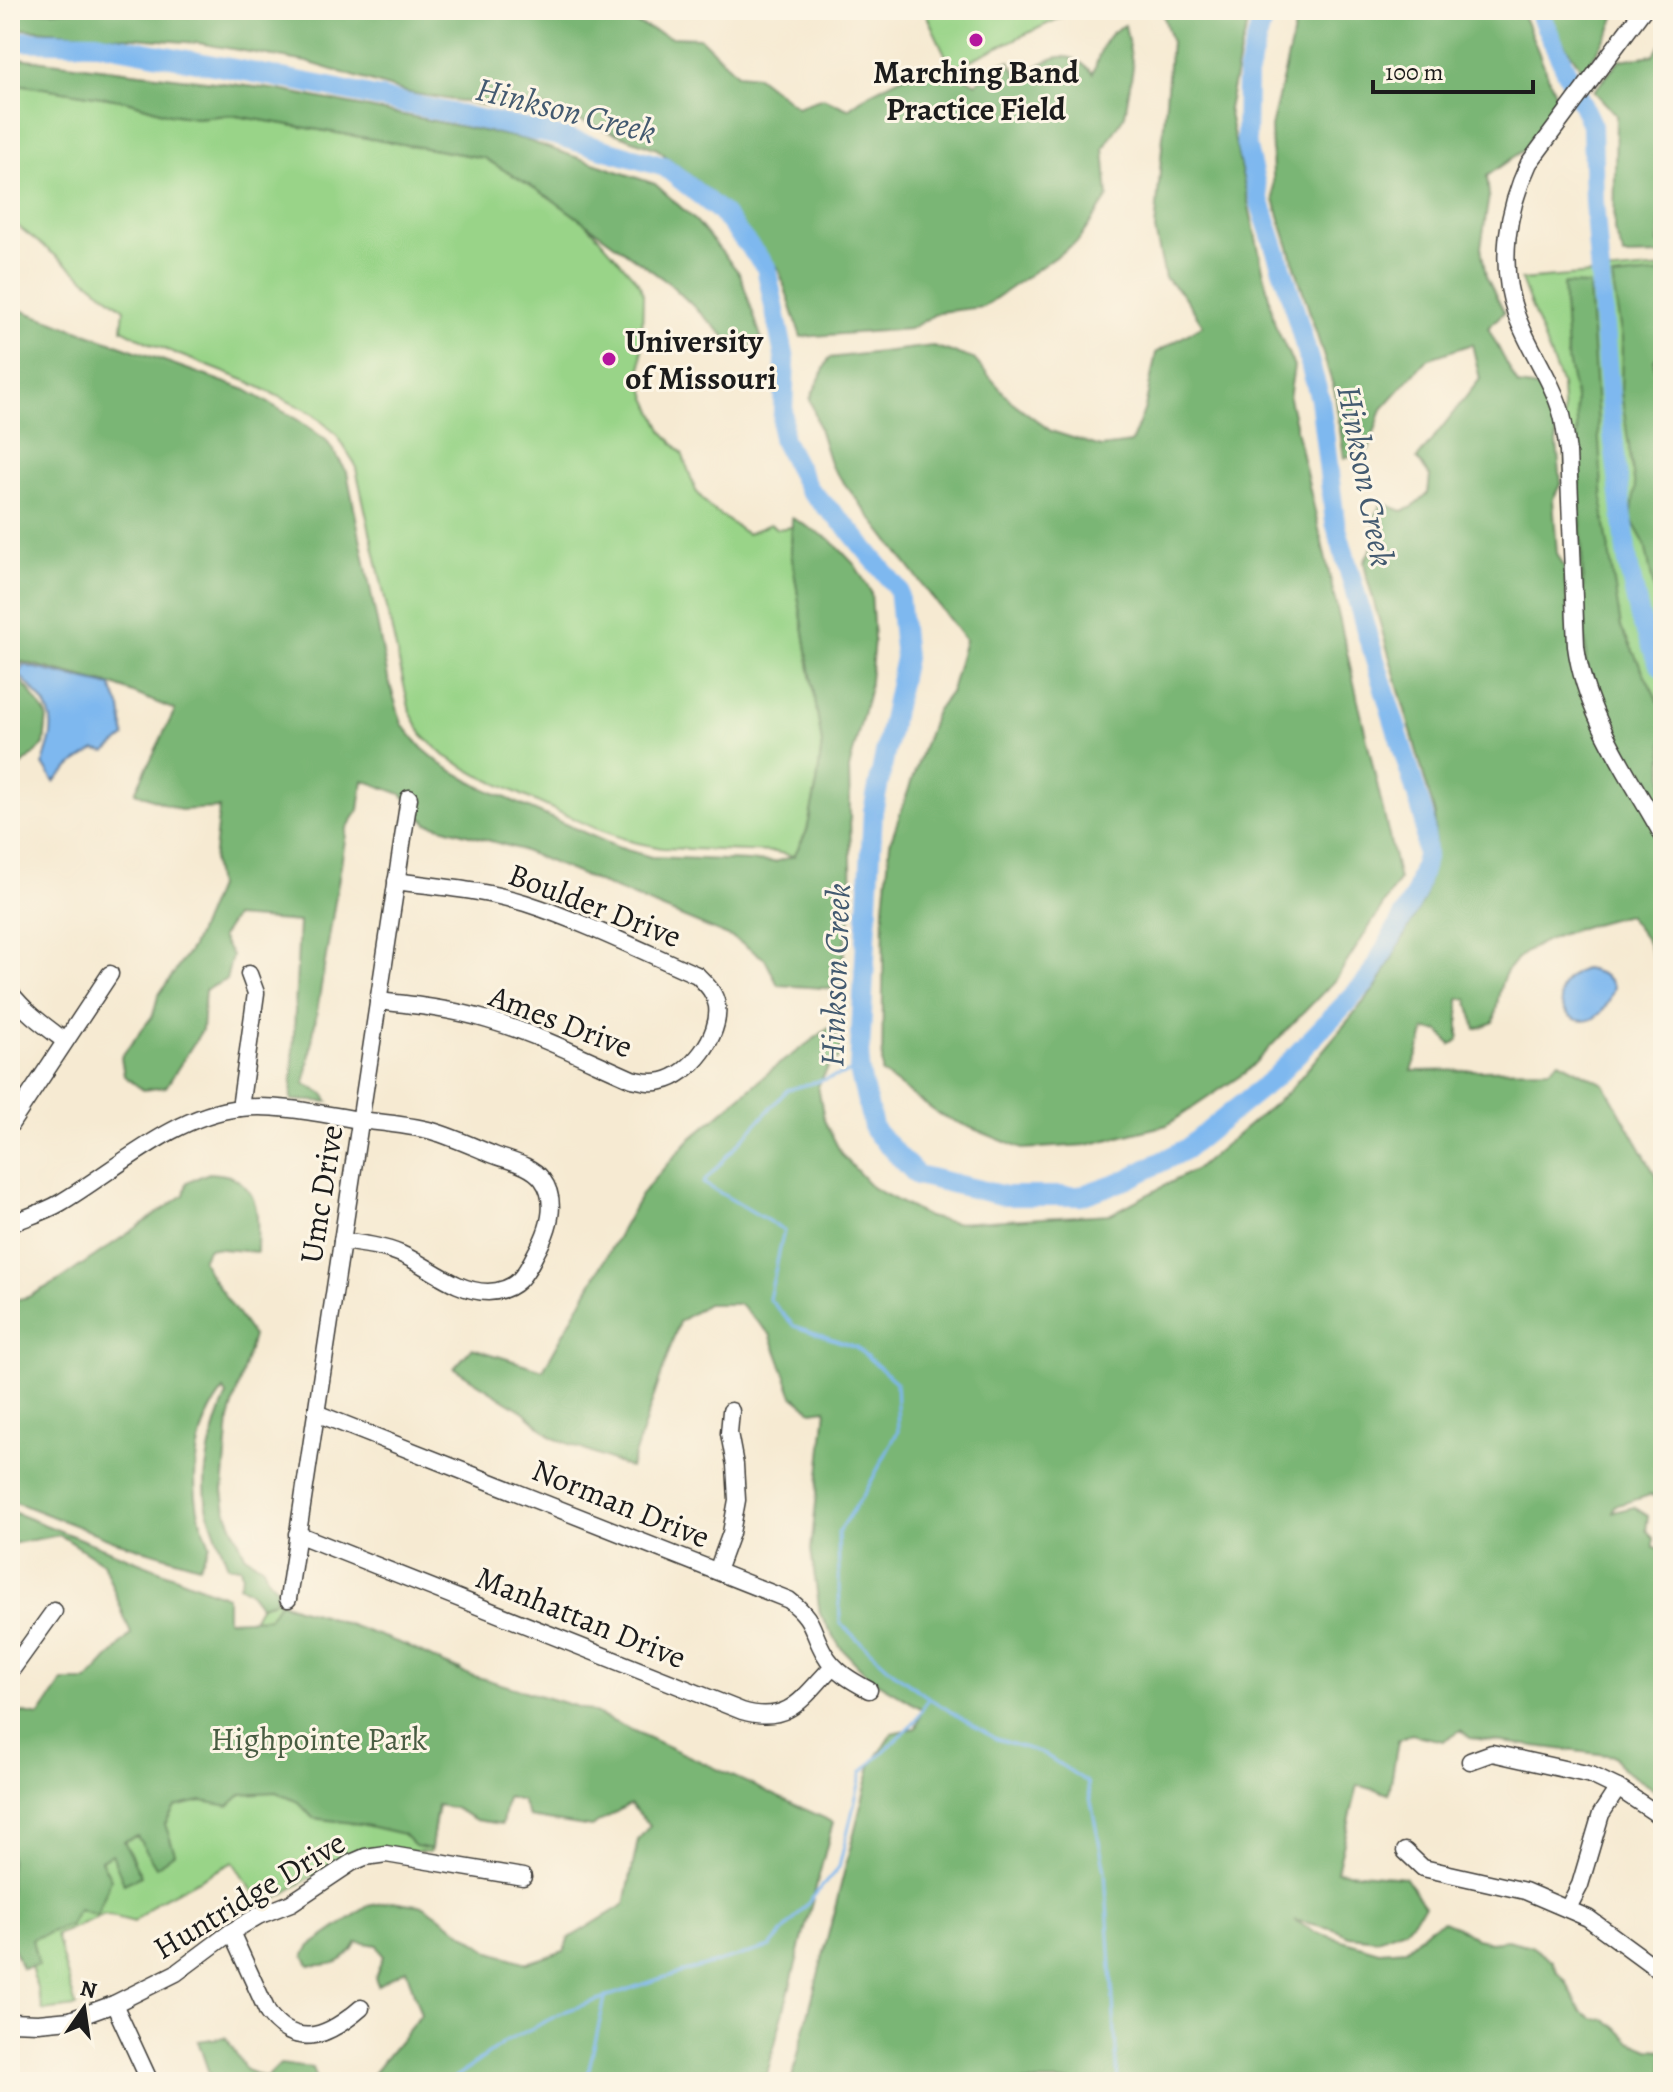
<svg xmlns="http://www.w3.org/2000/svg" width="1673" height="2092" font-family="Alegreya,serif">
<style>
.green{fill:#99d488;stroke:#5a7852;stroke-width:2}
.forest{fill:#7ab674;stroke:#4b6948;stroke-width:2}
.water{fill:#7eb8ef;stroke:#4d6a86;stroke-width:2}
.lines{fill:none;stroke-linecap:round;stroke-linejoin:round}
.stream{stroke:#7eb8ef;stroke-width:3}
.river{stroke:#7eb8ef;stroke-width:20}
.minor-casing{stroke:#3d3b37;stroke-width:19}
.minor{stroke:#fff;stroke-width:16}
.poi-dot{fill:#b5179e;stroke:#fcf5e5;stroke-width:3}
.labels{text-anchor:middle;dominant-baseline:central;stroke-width:6;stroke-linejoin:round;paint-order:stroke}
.poi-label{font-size:32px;font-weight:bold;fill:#1c1c1c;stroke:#fcf5e5}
.street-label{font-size:32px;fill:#1c1c1c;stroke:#fcf5e5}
.park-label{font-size:32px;fill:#485c42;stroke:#fcf5e5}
.water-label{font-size:34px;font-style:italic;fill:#435a70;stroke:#fcf5e5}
</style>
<rect width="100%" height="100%" fill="#fcf5e5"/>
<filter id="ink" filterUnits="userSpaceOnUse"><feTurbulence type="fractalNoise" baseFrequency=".0125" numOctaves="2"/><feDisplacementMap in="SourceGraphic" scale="16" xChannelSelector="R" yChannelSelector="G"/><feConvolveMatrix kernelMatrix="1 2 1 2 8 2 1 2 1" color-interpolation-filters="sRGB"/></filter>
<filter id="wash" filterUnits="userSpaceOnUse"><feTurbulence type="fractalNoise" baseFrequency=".006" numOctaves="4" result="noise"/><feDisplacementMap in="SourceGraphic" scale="32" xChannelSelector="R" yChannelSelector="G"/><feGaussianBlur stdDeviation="1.8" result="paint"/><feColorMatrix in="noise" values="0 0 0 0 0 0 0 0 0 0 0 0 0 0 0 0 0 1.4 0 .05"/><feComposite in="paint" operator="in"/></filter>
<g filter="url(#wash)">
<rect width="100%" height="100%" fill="#f6ead2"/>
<!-- green -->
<g class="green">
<path d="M924,10H1077L952,69Z"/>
<path d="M19,84L127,101L169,114L196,118L230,115L484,158L549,197L589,226L639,283L643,295L641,376L647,398L663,432L682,453L696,491L709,507L747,534L770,524L778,529L792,527L791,552L822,743L817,784L807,831L794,856L775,852L662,848L633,842L594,828L478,775L445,756L424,737L410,712L355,464L336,434L312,413L249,382L149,343L122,329L124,309L10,220V90Z"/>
<path d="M1663,268V835L1577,660L1562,386L1521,280Z"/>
<path d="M266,1596L461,1670L430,1852L358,1849L263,1906L233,1862L157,1902L134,1922L104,1914L56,1935L76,2007L43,2011L10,1888V1869L223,1674Z"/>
</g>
<!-- forest -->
<g class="forest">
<path d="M78,10H333L338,12L414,14L421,10H602L670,37L700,38L737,74L757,76L797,107L823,98L848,109L870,93L908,74L946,66L976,84L991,65L1010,61L1019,79C1047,60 1064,43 1093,73C1101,51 1102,35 1125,25L1133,67L1125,115L1104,148L1108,197L1078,241L983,307L939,312L910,329L801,337L779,270L725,204L657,149L544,107L490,106L409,93L307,62L198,43L10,28V12Z"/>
<path d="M1162,10H1252L1239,57L1228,109L1275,325L1294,366L1289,398L1399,880L1337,978L1246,1072L1167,1125L1087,1145L1022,1149L940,1115L882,1073L884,907L890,843L936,711L951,691L965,640L831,466L810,399L829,358L933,346L974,359L1011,401L1051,431L1101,447L1131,443L1145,408L1156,353L1203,325L1183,295L1165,278L1155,230L1171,41Z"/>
<path d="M1299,10H1518L1525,19L1559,103L1535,142L1487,176L1489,196L1481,247L1486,276L1504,312L1488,328L1518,385L1545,389L1554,412L1561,483L1553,499L1557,553L1564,567L1572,666L1642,791L1586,663L1576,399L1567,355L1563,284L1589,285L1604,519L1621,627L1663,711V981L1647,941L1627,915C1591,925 1517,940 1503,979C1498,992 1497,1008 1494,1022L1476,1029L1467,999H1459V1039L1451,1045L1439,1031L1425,1030L1412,1071L1550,1069L1559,1061L1604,1084L1656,1176L1663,1201V1498L1650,1495L1615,1506L1613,1512L1634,1507L1648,1516L1646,1530L1654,1538V1547L1663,1549V1792L1656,1791L1622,1769L1615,1756L1470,1738L1461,1730L1443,1741L1411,1734L1398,1741L1389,1794L1358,1785L1337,1871L1405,1877L1425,1906L1405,1929L1377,1939L1349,1936L1334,1929L1294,1920L1315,1932L1379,1951L1406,1949L1429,1928L1443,1921L1458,1927L1476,1939L1490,1942L1507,1940L1531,1946L1552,1961L1557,1971L1566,1982L1581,2011L1593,2018L1605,2020L1615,2026L1630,2041L1649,2049L1663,2050V2082H791L871,1766L892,1733L916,1728L922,1709L871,1679L840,1647L820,1614L811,1550L826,1409L812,1411L793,1396L770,1334L739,1304H707L679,1322L630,1468L553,1438L524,1412L454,1368L472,1348L543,1370L642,1193L688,1141L775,1067L833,1025L843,1055L829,1066L818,1086L824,1120L842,1155L873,1188L928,1217L954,1223L1111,1214L1198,1168L1289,1091L1377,986L1424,899L1434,858L1435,815L1367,578L1364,561L1381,532L1372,520L1382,503L1402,511L1413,507L1428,493L1430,476L1417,459L1480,379L1472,344L1427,359L1382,409L1369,449L1344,458L1335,392L1274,200L1271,127Z"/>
<path d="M1548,10H1616L1610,31L1584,72L1553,28Z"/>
<path d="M1663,42V99L1659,102C1663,150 1663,196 1658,244H1663V255L1624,256L1614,231L1616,115L1594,91L1620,60L1653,55Z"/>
<path d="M10,57L279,90L523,139L655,184L697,222L740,274L763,343L737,348L670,284L549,197L484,158L230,115L196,118L169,114L127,101L10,83Z"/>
<path d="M1663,273V348L1654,361L1663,444V602L1655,594L1645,544L1631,519L1635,488L1621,392L1622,339L1612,278Z"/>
<path d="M10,303L23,311L246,390L298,420L326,440L347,472L388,678L402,724L422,748L441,764L479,786L617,847L651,857L775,862L794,856L807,831L817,784L822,743L791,552L792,518L831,540L855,565L871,592L874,640L869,691L849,769L852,904L838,989L778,985L765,959L733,938L519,849L427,823L401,794L363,780L359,810L347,828L305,1084L324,1094L329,1102L291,1100L299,922L234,917L221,937L232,956L226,980L205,990L202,1030L166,1087L143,1090L124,1076L121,1057L153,1015L158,996L192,947L217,887L213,861L219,808L180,810L135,792L175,710L116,686L22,662L13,673L29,690L47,716L44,745L21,766L10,744Z"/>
<path d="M209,1173C216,1174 227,1174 234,1178C263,1194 257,1224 257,1252L209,1248L202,1259L208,1272L253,1336L229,1420L223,1491L226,1511L245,1555L263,1567L268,1579L277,1588L275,1601L260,1605L249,1591L239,1585L242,1577L240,1567L228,1566C221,1546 211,1526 207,1506C200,1472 214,1425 227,1395L224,1390C196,1424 190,1473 199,1515C201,1525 207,1535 210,1545L199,1566L115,1541L10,1500V1301L28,1297L60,1280L184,1195L187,1182Z"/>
<path d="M10,1511L227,1597V1620L269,1618L279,1603L322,1615L405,1645L461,1672L588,1710L833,1822L765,2082H366L421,2015L406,1969L378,1985L375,1978L383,1956L377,1945L357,1942C345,1964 333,1966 309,1965L304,1955L310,1946L368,1906L392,1901L424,1906L491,1952L527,1963L564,1951L568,1939L625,1904L638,1840L650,1825L630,1804L591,1827L529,1817L522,1801L507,1797L502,1824L476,1820L454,1808L437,1805L431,1849L415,1846L403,1834L360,1824L313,1818L298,1802L276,1792L242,1794L229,1806L201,1801L175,1807L165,1824L175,1853L156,1867L137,1836L124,1841L141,1876L124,1884L112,1854L101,1860L111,1879L97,1915L78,1909L70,1925L32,1939L38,1965L22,1968L13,1948L10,1946V1710L39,1716L63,1681H87L131,1634L103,1563L60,1535L10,1544Z"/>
<path d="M226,2037L246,2070L266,2078L280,2064L312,2068L317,2082H212L198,2041Z"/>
</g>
<!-- water -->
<g class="water">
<path d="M23,665L111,686L121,708L125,737L106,752L95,750L72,765L54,782L43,764C45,754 50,744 51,734C55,707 36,693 19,675Z"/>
<path d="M1584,969C1598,972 1607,974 1614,987C1592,1062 1525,992 1584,969Z"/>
</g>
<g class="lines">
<!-- stream -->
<g class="stream">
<path d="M927,1697L994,1738L1044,1754L1087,1782L1105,1871L1118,2082"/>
<path d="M449,2082L505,2042L566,2011L652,1981L770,1947L839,1867L862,1772L914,1723L929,1698L892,1671L840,1623L838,1533L866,1491L898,1431L896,1382L856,1347L794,1326L769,1299L784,1230L703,1183L787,1090L859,1070"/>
<path d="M586,2082L605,1998"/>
</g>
<!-- river -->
<g class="river">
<path d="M1538,10L1592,126L1594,201L1612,425L1628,564L1640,618L1659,664L1663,668"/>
<path d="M10,41L97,43L319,85L554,135L665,167L721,212L766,267L785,360L782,438L809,490L846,526L898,589L905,658L873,811L859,1070L874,1130L917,1175L1005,1196H1080L1128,1179L1186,1149L1274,1078L1368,980L1415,895L1426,857L1424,818L1368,637L1335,522L1320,399L1289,290L1260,202L1246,144L1247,75L1265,10"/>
</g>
</g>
</g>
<g filter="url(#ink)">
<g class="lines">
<defs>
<g id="minor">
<path d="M1643,10L1529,163C1507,210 1498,264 1516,314C1528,348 1552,379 1562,415C1565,427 1566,440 1568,452L1576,646C1585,715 1630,776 1663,836"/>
<path d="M10,992C25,1012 45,1026 65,1041"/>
<path d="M378,1001C415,1005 452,1009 488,1020C537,1034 584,1058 632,1079C642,1081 651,1084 662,1081C691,1075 721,1035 717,1006C715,992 706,984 697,975C640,950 584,922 525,903C483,890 439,887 396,881"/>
<path d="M240,1108L256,993L249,974"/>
<path d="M10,1125L110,974"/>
<path d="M10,1224C26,1217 45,1212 60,1203C116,1170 174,1115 240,1108C280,1104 321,1114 360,1120C384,1123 409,1125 432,1131C453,1137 474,1147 494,1155C510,1161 531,1165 542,1179C559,1202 549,1230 536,1253C525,1275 517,1291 488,1292C456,1292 429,1266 401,1254C382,1246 362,1244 342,1241"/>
<path d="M316,1413L789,1600C815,1620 810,1628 824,1653C834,1671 852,1681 869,1690"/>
<path d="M297,1534L742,1711C790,1725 803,1697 833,1666"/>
<path d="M717,1571L731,1533L737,1500L735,1465L729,1433L731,1411"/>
<path d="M288,1599L409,798"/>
<path d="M10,1672L54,1611"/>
<path d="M1470,1761L1492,1753L1591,1775L1618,1788L1663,1818"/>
<path d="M1405,1851L1423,1868L1525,1891L1588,1918L1663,1973"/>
<path d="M1568,1908L1580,1885L1601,1814L1618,1788"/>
<path d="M231,1932L268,2013C298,2052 331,2034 361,2008"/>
<path d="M114,2004L150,2082"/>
<path d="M10,2022L38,2023L70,2020L114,2004L176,1973L231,1932L258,1916L291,1903L351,1863L365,1857L386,1854L523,1877"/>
</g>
</defs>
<!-- minor casing -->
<use href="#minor" class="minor-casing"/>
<!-- minor -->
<use href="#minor" class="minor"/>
</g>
</g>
<!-- markers -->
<g class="poi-dot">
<circle cx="976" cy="40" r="8"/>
<circle cx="609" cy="359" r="8"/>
</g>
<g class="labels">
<!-- poi labels -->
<g class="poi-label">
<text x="976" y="72">Marching Band<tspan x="976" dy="37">Practice Field</tspan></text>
<text x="625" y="341" text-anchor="start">University<tspan x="625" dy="37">of Missouri</tspan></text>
</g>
<!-- street labels -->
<g class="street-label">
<text transform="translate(595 905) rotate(21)">Boulder Drive</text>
<text transform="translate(561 1021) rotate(21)">Ames Drive</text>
<text transform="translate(321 1194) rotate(-81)">Umc Drive</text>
<text transform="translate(621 1503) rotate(22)">Norman Drive</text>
<text transform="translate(581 1617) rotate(22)">Manhattan Drive</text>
<text transform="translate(249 1895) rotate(-31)">Huntridge Drive</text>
</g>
<!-- park labels -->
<g class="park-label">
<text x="319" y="1739">Highpointe Park</text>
</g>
<!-- water labels -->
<g class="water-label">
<text transform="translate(566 110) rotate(14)">Hinkson Creek</text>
<text transform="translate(1366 476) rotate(79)">Hinkson Creek</text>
<text transform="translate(835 975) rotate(-88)">Hinkson Creek</text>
</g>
</g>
<!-- margin -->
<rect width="1673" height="2092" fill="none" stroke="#fcf5e5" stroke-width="40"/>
<!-- north arrow -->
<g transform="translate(84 2008) rotate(13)" stroke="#fcf5e5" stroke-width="6" paint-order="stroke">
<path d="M0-6L14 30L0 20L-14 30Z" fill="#1c1c1c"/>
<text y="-12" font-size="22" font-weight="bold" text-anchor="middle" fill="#1c1c1c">N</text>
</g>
<!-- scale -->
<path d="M1373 80v12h160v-12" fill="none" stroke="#1c1c1c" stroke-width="4"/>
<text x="1385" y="80" font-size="24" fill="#1c1c1c" stroke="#fcf5e5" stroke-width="6" paint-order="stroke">100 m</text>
</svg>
